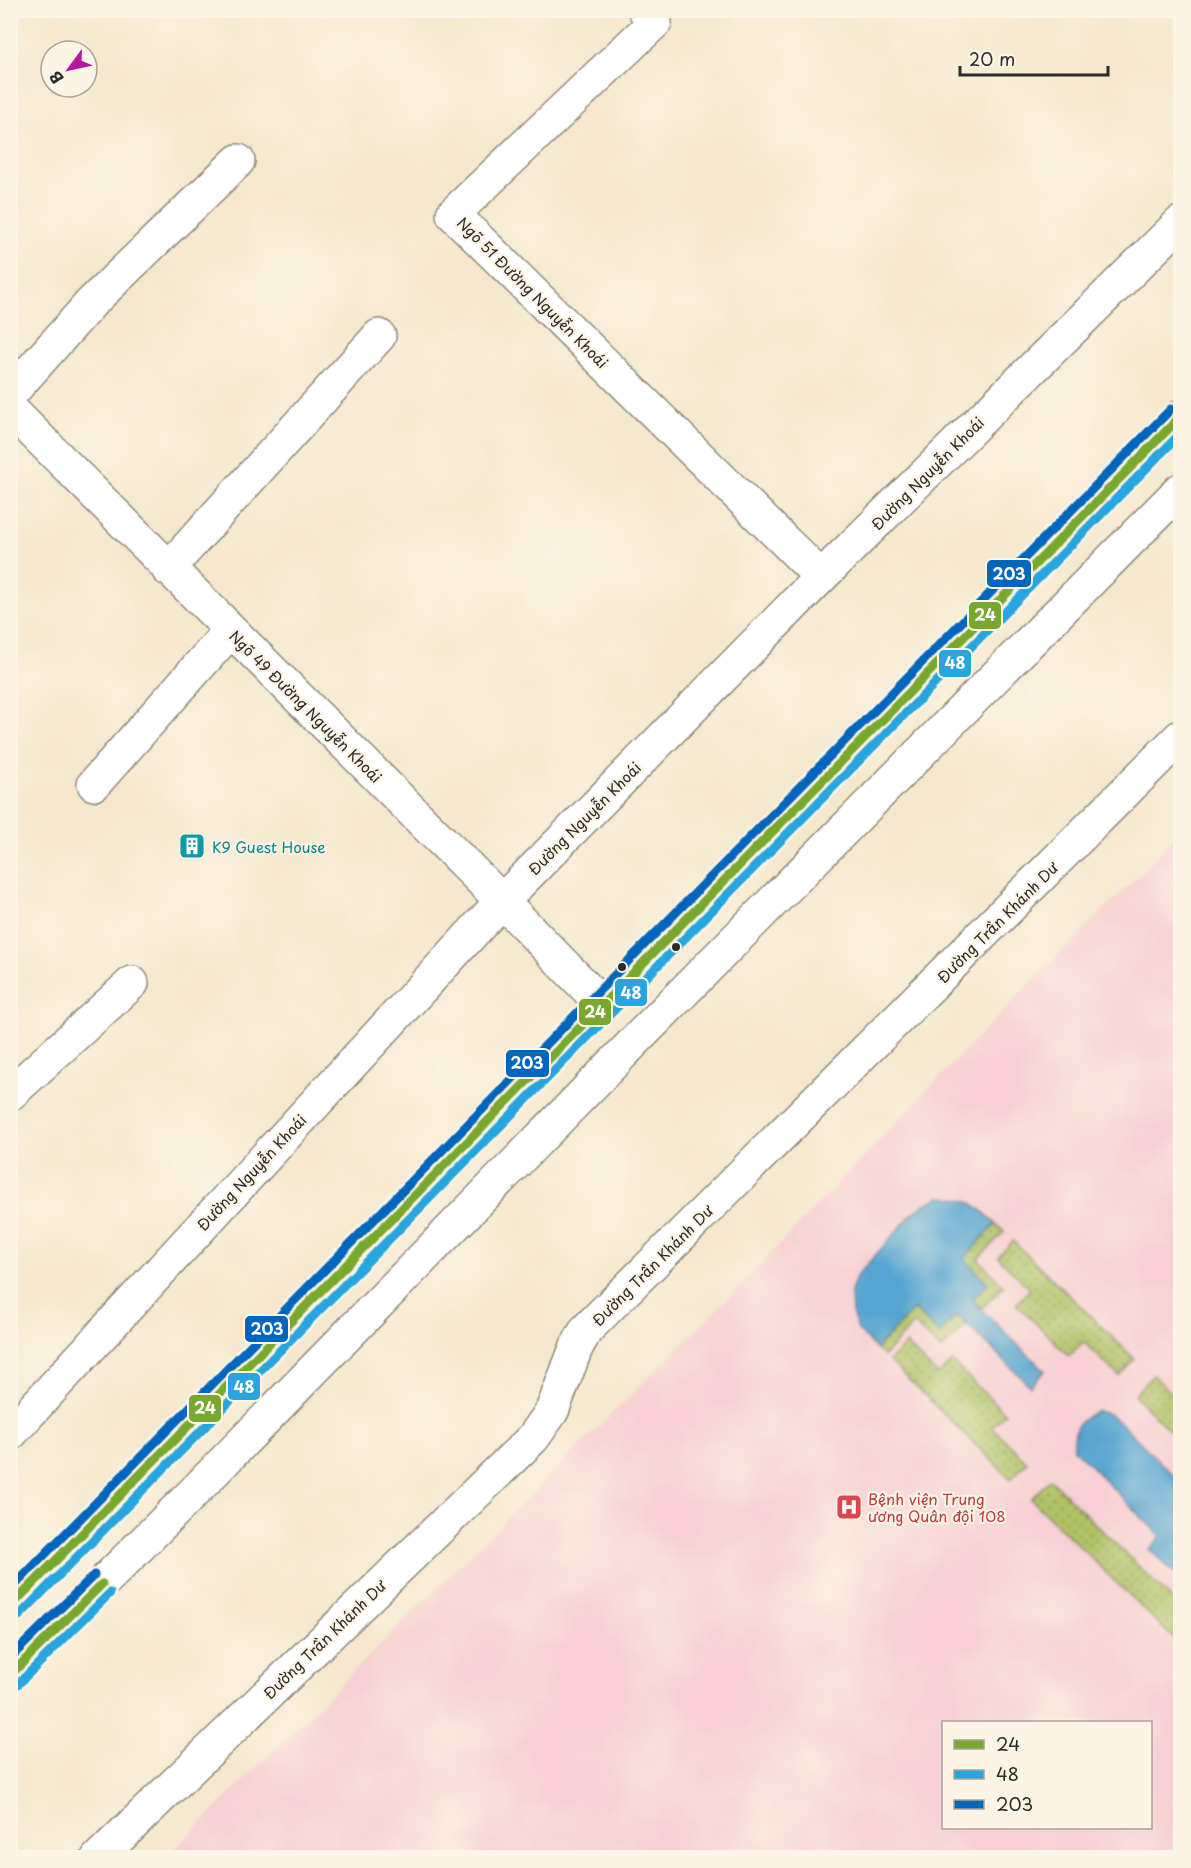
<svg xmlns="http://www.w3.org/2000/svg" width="1191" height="1868" font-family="'Playpen Sans',sans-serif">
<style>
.built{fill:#f7cfd4;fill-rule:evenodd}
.grass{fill:url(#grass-dots);stroke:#6d7648;stroke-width:1.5}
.water{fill:#57a5d1;stroke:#41687e;stroke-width:1.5}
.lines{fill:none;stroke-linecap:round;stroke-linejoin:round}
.minor-casing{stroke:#908a7c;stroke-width:36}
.major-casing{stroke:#908a7c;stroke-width:36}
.minor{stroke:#fff;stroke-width:33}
.major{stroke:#fff;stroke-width:33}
.bus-1-casing{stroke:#fcf5e5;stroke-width:14}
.bus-2-casing{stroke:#fcf5e5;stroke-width:14}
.bus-3-casing{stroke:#fcf5e5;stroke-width:14}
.bus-1{stroke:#7aa82f;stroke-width:9}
.bus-2{stroke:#28a5df;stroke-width:9}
.bus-3{stroke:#0065bd;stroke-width:9}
.bus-dot{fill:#2b2b2b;stroke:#fcf5e5;stroke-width:2}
.labels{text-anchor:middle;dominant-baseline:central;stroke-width:4.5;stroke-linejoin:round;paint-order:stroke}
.street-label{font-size:15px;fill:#2b2b2b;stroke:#fcf5e5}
.culture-label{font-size:15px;fill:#0d838f;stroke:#fcf5e5;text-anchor:start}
.health-label{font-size:15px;fill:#be3a42;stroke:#fcf5e5;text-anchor:start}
.line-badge{stroke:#fcf5e5;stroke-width:2}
.badge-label{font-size:16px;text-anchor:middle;font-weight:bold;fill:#fff}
</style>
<defs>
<pattern id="grass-dots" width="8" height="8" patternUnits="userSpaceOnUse" patternTransform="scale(1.5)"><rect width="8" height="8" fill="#afc266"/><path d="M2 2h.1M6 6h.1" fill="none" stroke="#8f9e54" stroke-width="1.8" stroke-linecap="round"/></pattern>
</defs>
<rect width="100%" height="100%" fill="#fcf5e5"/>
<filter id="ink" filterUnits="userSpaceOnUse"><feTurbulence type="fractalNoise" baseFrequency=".0167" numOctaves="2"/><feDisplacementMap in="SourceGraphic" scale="12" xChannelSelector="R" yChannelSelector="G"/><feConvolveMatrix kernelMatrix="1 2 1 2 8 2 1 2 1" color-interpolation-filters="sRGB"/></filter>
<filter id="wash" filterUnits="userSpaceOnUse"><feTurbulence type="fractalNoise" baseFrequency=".008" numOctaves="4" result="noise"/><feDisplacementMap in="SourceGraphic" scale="24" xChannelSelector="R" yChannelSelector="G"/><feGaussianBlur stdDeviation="1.35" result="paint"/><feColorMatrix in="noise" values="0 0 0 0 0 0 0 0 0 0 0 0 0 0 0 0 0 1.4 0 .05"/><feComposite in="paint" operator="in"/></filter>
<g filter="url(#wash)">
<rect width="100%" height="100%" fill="#f5e8ce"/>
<!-- built -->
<path class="built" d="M1180,830V1857L166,1858L734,1292L1026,987L1141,873ZM944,1722H1150V1828H944Z"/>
<!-- grass -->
<g class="grass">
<path d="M996,1224L1004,1232L978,1259L1004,1286L982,1308L972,1300L964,1258Z"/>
<path d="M1013,1241L1135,1359L1119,1376L1083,1342L1069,1356L1016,1304L1030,1289L998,1257Z"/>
<path d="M914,1309L957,1315L967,1325L941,1350L914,1324L884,1356L876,1349Z"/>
<path d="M906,1344L938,1375L952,1362L1005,1413L992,1427L1027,1462L1011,1479L889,1361Z"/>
<path d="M1153,1375L1180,1401V1441L1134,1395Z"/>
<path d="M1050,1479L1180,1607V1645L1031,1499Z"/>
</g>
<!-- water -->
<g class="water">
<path d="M939,1197C969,1197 976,1204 996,1224L964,1258L988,1283L972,1300L1045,1371L1030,1386L957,1315L939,1334L914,1309L876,1349L858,1330L852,1313L851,1292L856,1277L912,1214L924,1205Z"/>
<path d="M1096,1411L1109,1414L1123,1425L1180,1482V1579L1149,1549L1161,1537L1074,1449C1073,1427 1077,1422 1096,1411Z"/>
</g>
</g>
<g filter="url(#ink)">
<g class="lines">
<defs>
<g id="minor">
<path d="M645,10L655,22L453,214L821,577"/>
<path d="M10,394L92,302L238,161"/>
<path d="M10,409L502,901L602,1004"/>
<path d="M168,569L379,336"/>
<path d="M94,784L230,631"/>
<path d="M10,1094L132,983"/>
<path d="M10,1434L502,901L821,577L1180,223"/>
</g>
<g id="major">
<path d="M10,1608L1180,417"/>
<path d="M10,1675L192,1494L636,1040L1180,490"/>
<path d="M98,1858L533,1438L552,1411L576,1348L586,1330L1180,737"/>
</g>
</defs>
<!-- minor casing -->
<use href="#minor" class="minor-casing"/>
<!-- major casing -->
<use href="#major" class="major-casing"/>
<!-- minor -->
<use href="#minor" class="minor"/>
<!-- major -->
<use href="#major" class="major"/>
<defs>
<g id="bus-1">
<path d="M10,1607L1180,417"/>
<path d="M10,1675L102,1584"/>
</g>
<g id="bus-2">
<path d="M19,1616L1180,434"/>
<path d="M18,1684L110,1593"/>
</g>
<g id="bus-3">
<path d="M10,1590L1171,409"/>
<path d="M10,1658L94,1575"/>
</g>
</defs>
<!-- bus-1 casing -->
<use href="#bus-1" class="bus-1-casing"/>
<!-- bus-2 casing -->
<use href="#bus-2" class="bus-2-casing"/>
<!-- bus-3 casing -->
<use href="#bus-3" class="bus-3-casing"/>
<!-- bus-1 -->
<use href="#bus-1" class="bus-1"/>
<!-- bus-2 -->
<use href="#bus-2" class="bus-2"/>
<!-- bus-3 -->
<use href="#bus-3" class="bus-3"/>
</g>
</g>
<!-- icons -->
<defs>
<symbol id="building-square" viewBox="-11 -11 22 22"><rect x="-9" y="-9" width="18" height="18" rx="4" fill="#0f9aa8" stroke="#fcf5e5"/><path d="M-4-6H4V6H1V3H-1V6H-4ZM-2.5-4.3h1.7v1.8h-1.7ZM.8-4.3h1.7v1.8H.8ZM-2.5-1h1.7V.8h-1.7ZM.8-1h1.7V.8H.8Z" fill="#fff"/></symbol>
<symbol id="hospital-square" viewBox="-11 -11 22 22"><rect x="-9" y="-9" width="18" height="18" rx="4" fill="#e0444e" stroke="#fcf5e5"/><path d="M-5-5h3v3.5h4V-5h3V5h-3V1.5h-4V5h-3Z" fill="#fff"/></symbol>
</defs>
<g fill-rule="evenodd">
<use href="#building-square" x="177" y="831" width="30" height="30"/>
<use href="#hospital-square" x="834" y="1492" width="30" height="30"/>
</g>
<!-- markers -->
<g class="bus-dot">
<circle cx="676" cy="947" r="5"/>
<circle cx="622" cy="967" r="5"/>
</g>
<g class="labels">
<!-- street labels -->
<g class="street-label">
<text transform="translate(533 292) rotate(45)">Ngõ 51 Đường Nguyễn Khoái</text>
<text transform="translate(927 473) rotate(-45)">Đường Nguyễn Khoái</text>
<text transform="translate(306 706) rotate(45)">Ngõ 49 Đường Nguyễn Khoái</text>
<text transform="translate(584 818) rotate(-45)">Đường Nguyễn Khoái</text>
<text transform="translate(997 922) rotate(-45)">Đường Trần Khánh Dư</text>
<text transform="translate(251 1172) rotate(-47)">Đường Nguyễn Khoái</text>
<text transform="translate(652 1265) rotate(-45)">Đường Trần Khánh Dư</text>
<text transform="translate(324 1639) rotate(-44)">Đường Trần Khánh Dư</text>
</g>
<!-- culture labels -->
<g class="culture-label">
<text x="212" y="846">K9 Guest House</text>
</g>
<!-- health labels -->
<g class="health-label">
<text x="868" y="1498">Bệnh viện Trung<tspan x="868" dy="17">ương Quân đội 108</tspan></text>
</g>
</g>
<g class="line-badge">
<rect x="986" y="559" width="46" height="29" rx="6" fill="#0065bd"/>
<rect x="968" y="601" width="34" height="29" rx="6" fill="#7aa82f"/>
<rect x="938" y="649" width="34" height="29" rx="6" fill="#28a5df"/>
<rect x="614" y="978" width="34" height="29" rx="6" fill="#28a5df"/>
<rect x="578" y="998" width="34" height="28" rx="6" fill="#7aa82f"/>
<rect x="505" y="1049" width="45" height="29" rx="6" fill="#0065bd"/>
<rect x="244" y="1315" width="45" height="28" rx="6" fill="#0065bd"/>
<rect x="227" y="1372" width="34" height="29" rx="6" fill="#28a5df"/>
<rect x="188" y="1394" width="34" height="29" rx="6" fill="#7aa82f"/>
</g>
<g class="badge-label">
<text x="1009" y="580">203</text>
<text x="985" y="621">24</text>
<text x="955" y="669">48</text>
<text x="631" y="999">48</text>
<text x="595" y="1018">24</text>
<text x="527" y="1069">203</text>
<text x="267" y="1335">203</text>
<text x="244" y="1393">48</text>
<text x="205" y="1414">24</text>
</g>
<!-- margin -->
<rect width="1191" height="1868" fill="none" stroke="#fcf5e5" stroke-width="36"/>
<!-- legend -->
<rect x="942" y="1721" width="210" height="108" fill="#fcf5e5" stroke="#a8a49b" stroke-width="1.5"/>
<rect x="954" y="1740" width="30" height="9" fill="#7aa82f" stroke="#a8a49b" stroke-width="1.5"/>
<text x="996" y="1751" font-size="18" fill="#2b2b2b">24</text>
<rect x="954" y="1770" width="30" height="9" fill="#28a5df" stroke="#a8a49b" stroke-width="1.5"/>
<text x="996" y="1781" font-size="18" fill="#2b2b2b">48</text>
<rect x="954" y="1800" width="30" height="9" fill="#0065bd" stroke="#a8a49b" stroke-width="1.5"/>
<text x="996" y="1811" font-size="18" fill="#2b2b2b">203</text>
<!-- north arrow -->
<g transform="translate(69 69) rotate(237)"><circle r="28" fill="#fcf5e5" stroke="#a8a49b" stroke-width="1.5"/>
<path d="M0-4.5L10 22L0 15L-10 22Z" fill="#b5179e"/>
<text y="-9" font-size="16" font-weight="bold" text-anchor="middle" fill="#2b2b2b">B</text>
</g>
<!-- scale -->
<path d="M960 66v9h148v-9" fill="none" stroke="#2b2b2b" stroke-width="3"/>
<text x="969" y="66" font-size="18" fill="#2b2b2b" stroke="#fcf5e5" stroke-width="4.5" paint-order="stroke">20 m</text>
</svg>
